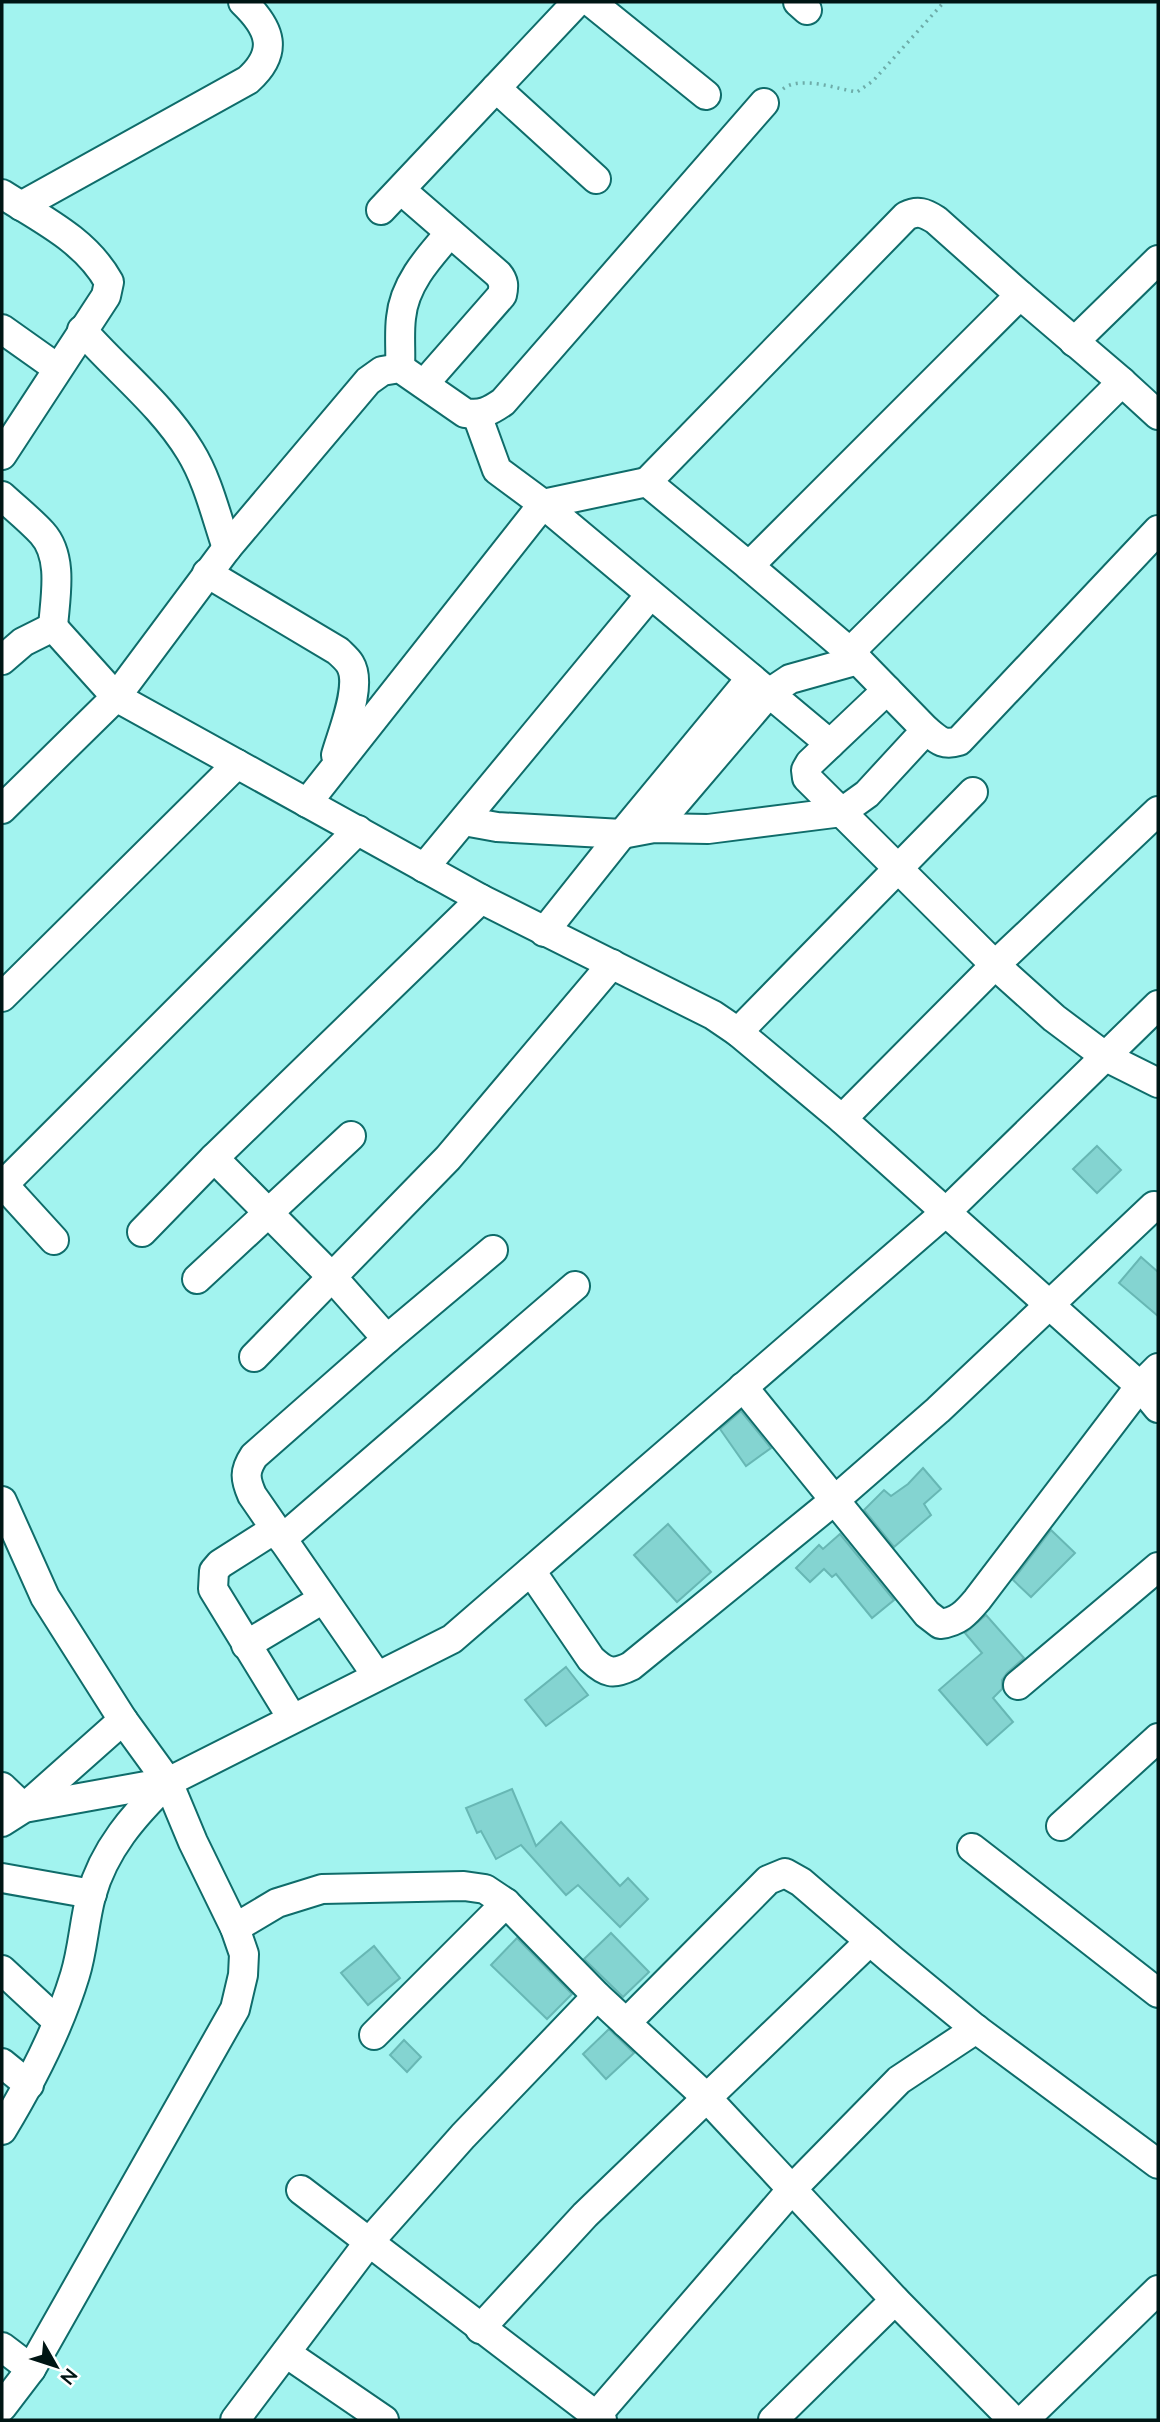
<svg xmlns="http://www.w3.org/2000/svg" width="1160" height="2422" font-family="Mulish,sans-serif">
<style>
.building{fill:#84d4d1;stroke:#67b7b4;stroke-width:2}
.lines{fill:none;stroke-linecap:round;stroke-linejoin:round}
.minor-casing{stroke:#0f6c6a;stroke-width:32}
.path{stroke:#6eaca9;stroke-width:3.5;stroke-dasharray:2 5;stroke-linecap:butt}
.minor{stroke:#fff;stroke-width:28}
</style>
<rect width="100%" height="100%" fill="#a2f3ef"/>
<!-- building -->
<g class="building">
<path d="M1097,1146L1121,1170L1097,1193L1073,1169Z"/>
<path d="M1141,1257L1158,1272V1316L1119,1283Z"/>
<path d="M741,1411L771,1448L746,1466L720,1429Z"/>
<path d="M923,1468L941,1489L924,1504L931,1515L894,1547L864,1510L884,1490L891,1496L908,1484Z"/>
<path d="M668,1524L711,1572L677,1602L634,1555Z"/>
<path d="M1051,1530L1075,1553L1031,1597L1013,1580Z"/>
<path d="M840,1534L894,1600L872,1618L836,1574L832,1577L824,1569L810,1582L796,1568L819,1545L823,1549Z"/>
<path d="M986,1615L1024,1658L1007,1673L1002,1680V1689L993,1698L1013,1722L987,1745L939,1690L982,1653L965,1633Z"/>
<path d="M566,1667L588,1695L546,1726L525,1700Z"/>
<path d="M512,1789L536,1846L561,1822L620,1886L628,1878L648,1899L620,1927L578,1885L566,1895L521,1845L496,1859L481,1831L477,1833L466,1808Z"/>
<path d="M611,1933L649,1972L623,1997L584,1959Z"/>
<path d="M517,1938L572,1994L547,2019L491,1965Z"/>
<path d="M374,1946L400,1978L368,2005L341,1973Z"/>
<path d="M609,2029L634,2053L606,2079L583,2054Z"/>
<path d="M404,2040L421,2057L407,2072L390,2055Z"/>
</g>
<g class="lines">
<defs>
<g id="minor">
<path d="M591,2L706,95"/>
<path d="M798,2L807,10"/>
<path d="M496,88L596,179"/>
<path d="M401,190L498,274C504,281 504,286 502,295L424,384"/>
<path d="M2,194C41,219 86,240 109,282L106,296L2,455"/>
<path d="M21,206L248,80C279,52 271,29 243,2"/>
<path d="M381,210L577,2"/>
<path d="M2,329L57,368"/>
<path d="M82,330C117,370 162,405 190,451C208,480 216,516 227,548"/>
<path d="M1074,342L1158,260"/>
<path d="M400,368C401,352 399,334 401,318C404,284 429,257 450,233"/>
<path d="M477,415L497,470L543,504L830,744"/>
<path d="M2,496C15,508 30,520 42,533C64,557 55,598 53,627"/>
<path d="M749,566L647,482L906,216C918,210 925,213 936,220L1020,295"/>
<path d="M207,573L338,651C342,655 347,659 350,664C363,685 342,733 336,755"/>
<path d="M850,652L749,566L1020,295L1122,382"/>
<path d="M2,660L23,642L53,627L116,697L227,548L368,381L382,371L400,368L465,413C481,416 490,411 503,402L764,103"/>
<path d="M887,690L810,763L806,770L807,778L995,965L1054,1018L1106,1057L1158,1083"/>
<path d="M926,730C938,740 943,746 959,741L1158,530"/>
<path d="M307,803L543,504L647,482"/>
<path d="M2,809L116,697L481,899L713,1015L738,1032L842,1119L1140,1386L1158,1408"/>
<path d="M464,821L497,827L622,834L654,828L708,829L842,812L867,794L926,730L850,652L1122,382L1158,415"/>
<path d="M654,828L769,693L790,679L858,660"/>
<path d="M424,868L650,595"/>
<path d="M544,932L622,834L751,678"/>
<path d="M2,997L237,764"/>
<path d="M738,1032L973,792"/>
<path d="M842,1119L995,965L1158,811"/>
<path d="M214,1158L333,1278L387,1339L493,1250"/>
<path d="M2,1183L54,1240"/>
<path d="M2,1186L358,830"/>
<path d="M142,1232L214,1158L481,899"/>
<path d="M197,1279L351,1136"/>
<path d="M254,1357L448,1158L612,964"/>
<path d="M743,1387L927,1614L940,1624C958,1622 966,1613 977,1600L1140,1386L1158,1368"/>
<path d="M2,1501L45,1597L123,1720L168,1782L193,1842L235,1928L244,1954L243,1975L235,2009L31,2369L2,2407"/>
<path d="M275,1529L220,1564L214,1571L213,1589L292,1718"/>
<path d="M282,1539L575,1286"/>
<path d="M531,1571L591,1659C606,1673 613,1675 631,1666L836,1499L938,1410L1154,1206"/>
<path d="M246,1645L323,1599"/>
<path d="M377,1676L252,1495C245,1479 244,1471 254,1456L387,1339"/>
<path d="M1018,1685L1158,1567"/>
<path d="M2,1787L24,1808L123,1720"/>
<path d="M2,1822L24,1808L168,1782L452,1639L946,1212L1158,1005"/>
<path d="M1061,1826L1158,1738"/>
<path d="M972,1848L1158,1993"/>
<path d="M2,1878L92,1894"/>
<path d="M235,1928L277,1903L322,1889L464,1886L485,1889L506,1903L597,1996L706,2097L895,2300L1013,2420"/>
<path d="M2,1970L57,2021"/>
<path d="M626,2023L768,1880L785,1873L801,1882L892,1960L976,2029L1158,2164"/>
<path d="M374,2035L506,1903"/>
<path d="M2,2063L29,2085"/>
<path d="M2,2130C31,2082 59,2028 75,1975C83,1949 84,1922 91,1896C104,1849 134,1815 168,1782"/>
<path d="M301,2190L602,2420"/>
<path d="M480,2329L585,2215L870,1941"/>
<path d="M2,2347L31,2369"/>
<path d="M286,2353L384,2420"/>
<path d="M596,2416L793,2188L899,2080L976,2029"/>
<path d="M235,2420L369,2242L463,2136L597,1996"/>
<path d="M773,2420L895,2300"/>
<path d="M1024,2420L1158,2290"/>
</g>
</defs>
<!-- minor casing -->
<use href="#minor" class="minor-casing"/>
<!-- path -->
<path class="path" d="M783,89C800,75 837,89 857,92L873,81L944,2"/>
<!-- minor -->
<use href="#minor" class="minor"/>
</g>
<!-- border -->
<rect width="1160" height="2422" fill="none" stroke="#001514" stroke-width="7"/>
<!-- north arrow -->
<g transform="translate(56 2366) rotate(129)" stroke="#ffffff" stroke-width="5" paint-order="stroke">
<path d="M0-5L12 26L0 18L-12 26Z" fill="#001514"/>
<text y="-10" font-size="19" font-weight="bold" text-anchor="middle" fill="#001514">N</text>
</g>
</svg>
